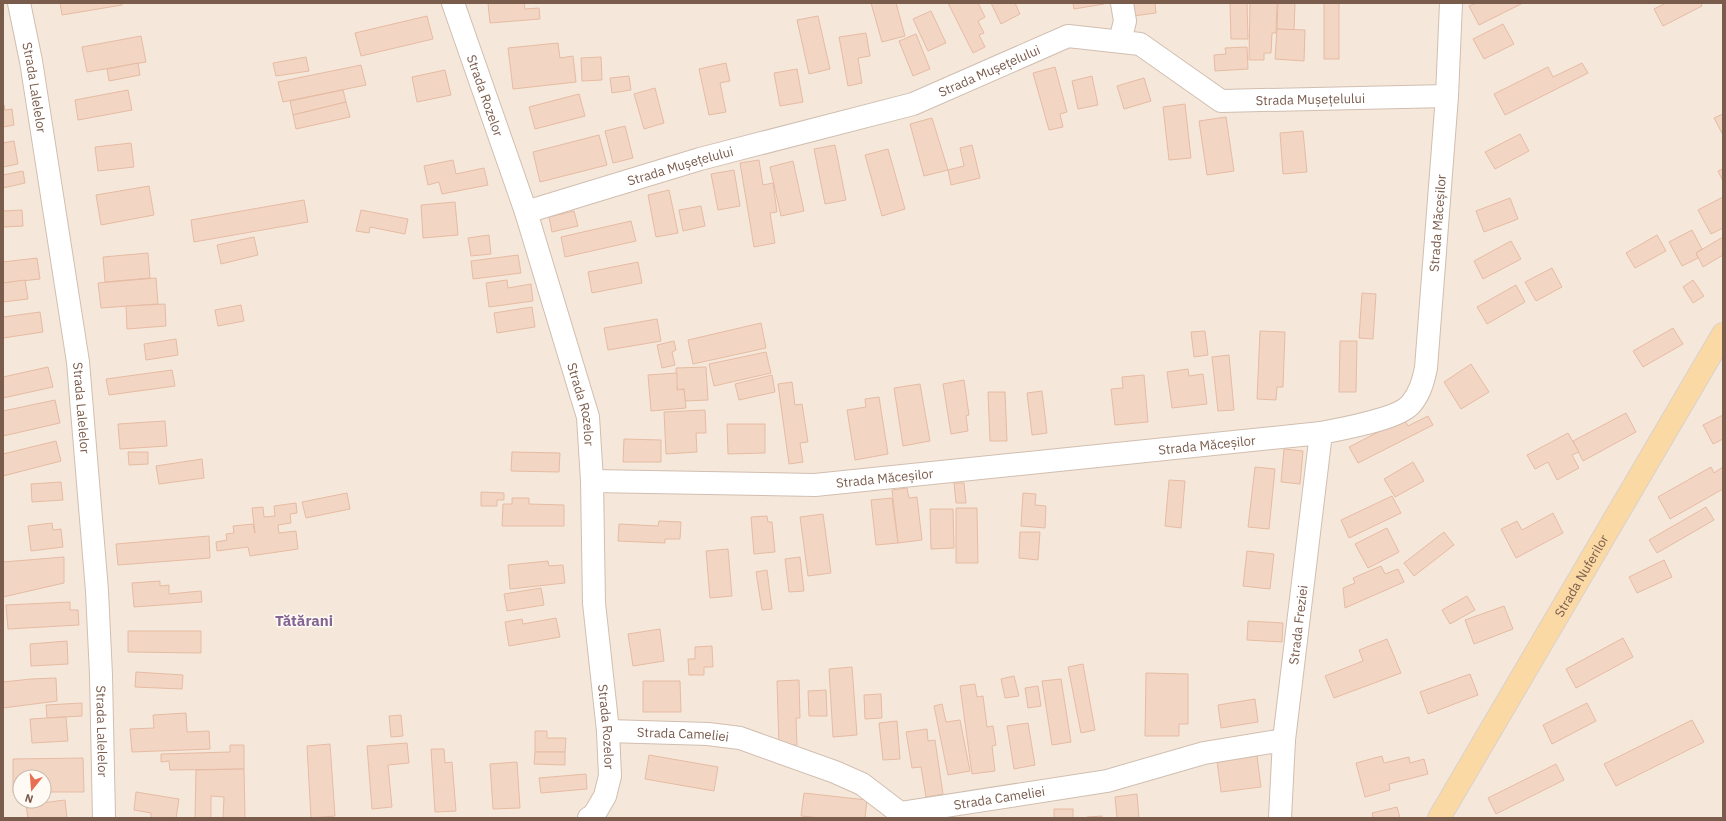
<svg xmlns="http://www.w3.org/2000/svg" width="1726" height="821" font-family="'IBM Plex Sans',sans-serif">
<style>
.residential{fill:#f5e8da;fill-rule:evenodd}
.building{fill:#f3d5c3;stroke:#e6bba3}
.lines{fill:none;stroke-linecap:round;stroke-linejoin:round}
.minor-casing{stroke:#d1beb0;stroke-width:24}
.major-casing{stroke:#dad1cd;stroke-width:24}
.minor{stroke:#fff;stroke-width:22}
.major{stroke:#fbd9a5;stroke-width:22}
.labels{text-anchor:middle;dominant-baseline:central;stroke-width:3;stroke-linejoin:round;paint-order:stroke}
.street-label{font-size:13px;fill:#7a5c4d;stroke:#fffaf3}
.quarter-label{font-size:15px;font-weight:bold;fill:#846695;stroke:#fffaf3}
</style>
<rect width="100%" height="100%" fill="#fdf6ec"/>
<!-- residential -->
<path class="residential" d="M3,3H1723V818H3ZM20,777H44V801H20Z"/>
<!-- building -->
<g class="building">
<path d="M60,3H122V5L62,15Z"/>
<path d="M488,3H524L525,9L539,8L540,19L490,23Z"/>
<path d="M871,3H896L905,36L882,42Z"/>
<path d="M948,3H978L985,17L978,21L984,33L979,35L985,47L973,53Z"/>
<path d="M991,3H1015L1020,14L1001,24Z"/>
<path d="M1073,3H1103L1104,4L1074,9Z"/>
<path d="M1131,3H1155L1156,13L1133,16Z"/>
<path d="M1230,3H1247L1248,39H1231Z"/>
<path d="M1250,3H1277L1276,33H1272L1271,53H1264V60H1249Z"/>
<path d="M1278,3H1295L1294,30L1277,29Z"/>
<rect x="1324" y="3" width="15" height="56"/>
<path d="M1476,3H1523L1479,25L1469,6Z"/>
<path d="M1666,3H1701L1702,6L1663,26L1654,9Z"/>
<path d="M931,11L946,43L928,51L913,19Z"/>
<path d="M427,16L433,39L361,56L355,33Z"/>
<path d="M818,16L830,69L809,74L797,20Z"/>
<path d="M1503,24L1514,44L1484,59L1473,39Z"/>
<path d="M1277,29L1305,30L1304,61L1275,59Z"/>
<path d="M866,33L870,56L858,58L862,83L848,86L839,37Z"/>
<path d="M916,34L930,69L913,76L899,41Z"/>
<path d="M141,36L146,62L87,72L82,47Z"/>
<path d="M558,43L560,58L573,56L576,82L513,89L508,48Z"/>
<path d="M1247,47L1248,69L1215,71L1214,55L1226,54L1225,48Z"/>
<path d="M306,57L309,71L276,76L273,63Z"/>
<path d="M601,57L602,80L582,81L581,58Z"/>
<path d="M138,63L140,75L109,81L107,69Z"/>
<path d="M726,63L730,81L720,83L726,112L709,115L699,69Z"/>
<path d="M1582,63L1588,73L1505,115L1494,94L1548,67L1553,77Z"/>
<path d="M361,65L366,85L283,102L278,82Z"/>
<path d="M1055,67L1067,112L1060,114L1063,127L1049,130L1033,73Z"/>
<path d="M797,69L803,102L780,106L774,73Z"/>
<path d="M445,70L451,95L417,102L412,77Z"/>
<path d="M629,76L631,90L612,93L610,78Z"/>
<path d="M1092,76L1098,105L1078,109L1072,81Z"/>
<path d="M1144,78L1151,101L1124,109L1117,86Z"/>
<path d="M655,88L664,123L644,129L634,94Z"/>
<path d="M128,90L132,110L78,120L75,100Z"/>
<path d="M343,90L346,102L293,115L290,101Z"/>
<path d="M579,94L585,116L535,129L529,107Z"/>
<path d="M346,102L350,117L296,129L293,115Z"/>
<path d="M1185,104L1191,158L1169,160L1163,107Z"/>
<path d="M4,105L5,110L12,109L14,125L3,127Z"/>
<path d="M1723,114V135L1714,118Z"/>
<path d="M1226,117L1234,171L1207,175L1199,121Z"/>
<path d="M932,118L948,170L924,176L910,124Z"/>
<path d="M625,126L633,158L613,163L605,131Z"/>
<path d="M1303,131L1307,172L1283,174L1280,133Z"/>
<path d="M1520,134L1529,151L1495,169L1485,152Z"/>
<path d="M599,135L607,165L540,182L533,152Z"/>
<path d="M14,141L18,164L3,167V143Z"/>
<path d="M131,143L134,167L98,171L95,147Z"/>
<path d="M835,145L846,200L825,204L814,149Z"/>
<path d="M972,145L980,178L951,185L948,170L964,166L960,148Z"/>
<path d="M888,149L905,209L882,216L865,155Z"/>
<path d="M453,160L456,174L484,168L488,185L442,194L439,182L428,185L424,166Z"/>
<path d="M759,160L763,185L773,183L777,212L770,213L775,243L754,247L740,163Z"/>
<path d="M793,161L804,211L781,216L770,167Z"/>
<path d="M1723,169V181L1718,171Z"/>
<path d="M734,170L740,206L718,210L711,174Z"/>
<path d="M23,171L25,183L3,188V175Z"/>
<path d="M149,186L154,215L101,225L96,195Z"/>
<path d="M669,190L678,233L656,237L648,195Z"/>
<path d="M1723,197V228L1711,234L1698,210Z"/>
<path d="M1510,198L1518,219L1484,232L1476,211Z"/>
<path d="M304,200L308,222L194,242L191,220Z"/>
<path d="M455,202L458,235L423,238L421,205Z"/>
<path d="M701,206L705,226L683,231L679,210Z"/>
<path d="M22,210L23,226L3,227V211Z"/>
<path d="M361,210L408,219L405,234L370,227L369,233L356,231Z"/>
<path d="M574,211L578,226L552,232L549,217Z"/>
<path d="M631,221L636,241L565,257L561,237Z"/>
<path d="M1692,230L1702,249L1696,253L1698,258L1682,266L1669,242Z"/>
<path d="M489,235L491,254L471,256L468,238Z"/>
<path d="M1657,235L1666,251L1635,268L1626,253Z"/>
<path d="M254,237L258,255L221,264L217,245Z"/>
<path d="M1723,237V255L1703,267L1696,253Z"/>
<path d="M1511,241L1521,259L1483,279L1474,261Z"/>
<path d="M148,253L150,278L105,282L103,257Z"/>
<path d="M518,255L521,273L473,279L471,261Z"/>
<path d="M37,258L40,279L3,283V262Z"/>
<path d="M638,262L642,283L592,293L588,272Z"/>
<path d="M1552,268L1562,287L1536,301L1525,282Z"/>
<path d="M156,278L158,304L101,308L98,283Z"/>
<path d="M25,280L28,299L3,302V283Z"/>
<path d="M507,280L508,288L531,284L533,301L489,307L486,283Z"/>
<path d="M1693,280L1704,296L1693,303L1683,287Z"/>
<path d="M1516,285L1525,302L1487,324L1477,307Z"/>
<path d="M1362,293L1376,294L1373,339L1359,338Z"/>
<path d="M165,304L166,326L127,329L126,306Z"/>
<path d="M241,305L244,321L218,326L215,310Z"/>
<path d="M532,307L535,327L497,333L494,313Z"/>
<path d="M40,312L43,332L3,338V317Z"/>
<path d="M657,319L661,341L608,350L604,328Z"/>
<path d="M761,323L766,348L693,364L688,340Z"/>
<path d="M1673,328L1683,344L1643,367L1633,351Z"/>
<path d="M1205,331L1208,355L1194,357L1191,332Z"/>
<path d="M1260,331L1285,332L1283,387H1277L1276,400L1257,399Z"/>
<path d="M176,339L178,355L146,360L144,344Z"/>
<path d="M674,341L676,350L672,352L675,365L662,368L657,345Z"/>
<path d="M1340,341H1357L1356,392H1339Z"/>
<path d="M766,352L771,373L714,386L709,364Z"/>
<path d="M1229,355L1234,410L1218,411L1212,357Z"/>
<path d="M1471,364L1489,392L1461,409L1444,382Z"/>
<path d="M48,367L53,387L3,398V377Z"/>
<path d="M706,367L708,400L685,401L684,389L677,390L676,368Z"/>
<path d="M1188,369L1189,376L1203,374L1207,404L1172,408L1167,372Z"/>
<path d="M172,370L175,386L109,395L106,379Z"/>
<path d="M677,373V390L684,389L686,408L651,411L648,375Z"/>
<path d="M772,375L775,392L739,400L735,384Z"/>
<path d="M1144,375L1148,422L1115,425L1111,389L1123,388L1122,377Z"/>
<path d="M964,380L969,415L966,416L968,431L951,434L943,384Z"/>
<path d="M792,382L795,405L802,404L808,442L800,443L803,462L789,464L778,384Z"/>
<path d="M920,384L930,441L903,446L894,388Z"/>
<path d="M1042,391L1047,433L1032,435L1027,393Z"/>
<path d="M988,392H1005L1007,441H990Z"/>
<path d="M879,397L888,454L855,460L847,410L866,407L865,399Z"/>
<path d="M55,400L60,423L3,436V411Z"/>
<path d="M705,410L706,433H696L697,452L666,454L664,412Z"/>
<path d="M1626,413L1636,432L1583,461L1573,441Z"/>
<path d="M1723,415V439L1713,444L1703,425Z"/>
<path d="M1428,416L1433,425L1358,463L1349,447L1404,419L1408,426Z"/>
<path d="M165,421L167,446L120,449L118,424Z"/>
<path d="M727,424H765V453L728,454Z"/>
<path d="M1568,433L1579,452L1572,455L1579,468L1557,480L1548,462L1535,469L1527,455Z"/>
<path d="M624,439L661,440V462H623Z"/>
<path d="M56,441L61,461L3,476V454Z"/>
<path d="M1284,449L1303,451L1300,484L1281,482Z"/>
<path d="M128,452H148V464L129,465Z"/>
<path d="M512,452L560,453L559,472L511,471Z"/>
<path d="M202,459L204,478L159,484L156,466Z"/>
<path d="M1413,462L1424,481L1395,497L1384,479Z"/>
<path d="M1255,467L1275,469L1269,529L1248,527Z"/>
<path d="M1711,467L1714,473L1723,467V489L1670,519L1658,497Z"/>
<path d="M1169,480L1185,481L1181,528L1165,526Z"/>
<path d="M61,482L63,500L32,502L31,484Z"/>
<path d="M954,483H964L966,503H956Z"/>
<path d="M907,488L909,498L917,497L922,540L898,543L892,490Z"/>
<path d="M481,492L504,493V500H497V506H481Z"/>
<path d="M347,493L350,509L306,518L302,502Z"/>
<path d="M1023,493L1036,494L1035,505L1046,506L1045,528L1021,526Z"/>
<path d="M1392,496L1401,513L1349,538L1341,520Z"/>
<path d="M512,498H529V504L564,505V526H502L503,504H512Z"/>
<path d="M892,498L898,543L876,545L871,500Z"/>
<path d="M296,503L297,513L290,514L291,523L278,525L279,533L296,531L298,549L250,556L248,547L217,551L216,542L227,540L226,534L234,533L233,526L253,524L255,533L252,508L263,507L264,517L275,516L274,506Z"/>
<path d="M1706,507L1714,520L1657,553L1649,540Z"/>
<path d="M956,508H977L978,563H956Z"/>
<path d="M930,509H953L954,548L931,549Z"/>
<path d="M1553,513L1563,533L1516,558L1501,529L1517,521L1522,530Z"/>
<path d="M823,514L831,573L808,576L800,517Z"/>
<path d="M767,516L768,522H772L775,552L754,554L751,517Z"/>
<path d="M659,521L681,522L680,539H665V543L618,541L619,524L658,526Z"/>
<path d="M52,523L53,530L61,529L63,547L31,551L28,526Z"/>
<path d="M1387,528L1399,552L1368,568L1355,544Z"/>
<path d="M1020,532H1040L1038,560L1019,558Z"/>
<path d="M1444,532L1454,545L1414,576L1404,563Z"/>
<path d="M209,536L210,558L118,565L116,544Z"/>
<path d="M728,549L732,596L710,598L706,551Z"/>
<path d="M1247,551L1274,554L1270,589L1243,586Z"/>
<path d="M64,557V583L3,597V562Z"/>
<path d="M800,557L804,591L789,592L785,559Z"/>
<path d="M1664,560L1672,577L1637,593L1629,577Z"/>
<path d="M548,561L549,566L563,565L565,583L510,589L508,565Z"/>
<path d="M1381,566L1385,574L1398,569L1404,582L1345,608L1343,588L1355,583L1353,578Z"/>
<path d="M767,570L772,609L762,610L756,572Z"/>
<path d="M160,581V586L169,585V594L201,591L202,602L134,607L132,583Z"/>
<path d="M541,588L544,605L507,611L504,594Z"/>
<path d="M1467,596L1475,610L1450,624L1442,610Z"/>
<path d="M70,602V610H78L79,625L8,629L6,605Z"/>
<path d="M1504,606L1513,629L1474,644L1465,620Z"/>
<path d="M556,618L560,637L509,646L505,622L522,619L523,624Z"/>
<path d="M1248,621L1283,623L1282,642L1247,640Z"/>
<path d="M660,629L664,661L633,666L628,634Z"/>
<path d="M128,631H201V653L128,652Z"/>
<path d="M1623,638L1633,657L1576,688L1566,669Z"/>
<path d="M1387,639L1401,673L1334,698L1325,676L1363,661L1359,650Z"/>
<path d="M67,641L68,664L31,666L30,644Z"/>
<path d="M712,646L713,667H704V675H689L688,659H695V647Z"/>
<path d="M1083,664L1095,730L1081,733L1068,667Z"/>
<path d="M852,667L857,735L833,737L829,669Z"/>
<path d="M136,672L183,675L182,689L135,687Z"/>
<path d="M1146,673L1188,674V724H1179V736H1145Z"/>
<path d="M1470,674L1478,695L1428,714L1420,692Z"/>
<path d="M1014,676L1019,696L1005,698L1001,679Z"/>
<path d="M56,678L57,701L3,708V682L31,679Z"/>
<path d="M1061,679L1071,742L1052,745L1042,681Z"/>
<path d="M799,680L800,718H796L797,745L779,746L777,681Z"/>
<path d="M643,681H680L681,712H643Z"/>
<path d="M975,684L977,697L983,696L987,727L993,726L996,745L992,746L995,771L972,774L960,686Z"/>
<path d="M1038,686L1041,706L1028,708L1025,688Z"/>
<path d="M826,690L827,716H809L808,691Z"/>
<path d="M881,694L882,718L865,719L864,695Z"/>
<path d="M1255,699L1258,722L1221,728L1218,705Z"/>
<path d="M82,703V716L47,718L46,705Z"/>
<path d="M1587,703L1596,721L1552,744L1543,725Z"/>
<path d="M942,704L946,722L960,720L970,771L948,775L934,706Z"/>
<path d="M186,713L187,732L209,731L210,749L132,752L130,729L154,728L153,715Z"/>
<path d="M401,715L403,736L391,737L389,716Z"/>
<path d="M66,717L68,741L32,743L30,719Z"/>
<path d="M1692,720L1704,742L1616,786L1604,764Z"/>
<path d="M897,721L900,759L883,760L879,723Z"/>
<path d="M1028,723L1035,765L1014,769L1007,726Z"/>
<path d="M927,729L928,741L935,740L943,794L926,797L921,767L912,768L906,732Z"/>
<path d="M535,731H547V738H566L565,752H535Z"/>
<path d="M407,743L409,763L388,765L392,807L372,809L367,746Z"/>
<path d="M330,744L335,816L311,818L307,746Z"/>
<path d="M230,745H244V769L170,770L169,761L161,762V754L230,752Z"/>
<path d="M431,749H444L445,763L452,762L456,811L435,812Z"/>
<path d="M535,752H565V765L534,764Z"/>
<path d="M649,755L718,767L714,791L645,779Z"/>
<path d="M1257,756L1261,787L1221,792L1217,761Z"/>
<path d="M1382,756L1384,763L1409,757L1410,763L1424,759L1428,774L1389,784L1390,790L1365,797L1356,763Z"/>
<path d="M83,758L84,792H44V777H20V793H13V759Z"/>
<path d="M517,762L520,808L493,809L490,764Z"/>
<path d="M1556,764L1564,780L1496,814L1488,798Z"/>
<path d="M244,769L245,818H223L224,797L211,796V818H195L196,770Z"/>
<path d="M586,774L587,789L541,793L539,778Z"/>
<path d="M136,792L179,799L176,818H151V813L134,810Z"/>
<path d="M804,793L867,800L865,818H822L801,816Z"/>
<path d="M1137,794L1139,818H1117L1115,797Z"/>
<path d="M65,800L67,818H28L26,805Z"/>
<path d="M1397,807L1400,818H1373L1372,813Z"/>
<rect x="1054" y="809" width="19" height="9"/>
<path d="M1102,816V818H1087V817Z"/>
</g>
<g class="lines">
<defs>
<g id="minor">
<path id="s1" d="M19,3L31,61L78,362L97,591L101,675L104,818"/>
<path id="s2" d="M453,3L526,212L588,417L592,481L594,603L608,731L610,776L605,796L594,815L589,818"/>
<path d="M1120,41L1125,21L1122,3"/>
<path id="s3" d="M526,212L700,159L913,104L1068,36L1140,44L1221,101L1447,96"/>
<path id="s4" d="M592,481L815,485L1321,433C1341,429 1399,419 1411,404C1420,393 1423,382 1426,368L1447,96L1451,3"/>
<path id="s5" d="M608,731L708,734L740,738L835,772L862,784L900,813L1107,781L1204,753L1284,740"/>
<path id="s6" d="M1280,818L1284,740L1321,433"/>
</g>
<g id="major">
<path id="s7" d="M1439,818L1723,334"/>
</g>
</defs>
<!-- minor casing -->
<use href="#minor" class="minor-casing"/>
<!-- major casing -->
<use href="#major" class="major-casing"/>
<!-- minor -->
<use href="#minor" class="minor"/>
<!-- major -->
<use href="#major" class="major"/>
</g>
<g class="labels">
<!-- street labels -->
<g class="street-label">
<text stroke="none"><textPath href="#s3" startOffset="485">Strada Mușețelului</textPath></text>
<text stroke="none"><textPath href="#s1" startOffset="86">Strada Lalelelor</textPath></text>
<text stroke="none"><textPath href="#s2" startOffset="98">Strada Rozelor</textPath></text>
<text stroke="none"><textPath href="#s3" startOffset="832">Strada Mușețelului</textPath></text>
<text stroke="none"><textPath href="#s3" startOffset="161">Strada Mușețelului</textPath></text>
<text stroke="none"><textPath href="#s4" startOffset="1012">Strada Măceșilor</textPath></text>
<text stroke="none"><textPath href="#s2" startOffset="422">Strada Rozelor</textPath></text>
<text stroke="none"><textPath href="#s1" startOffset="410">Strada Lalelelor</textPath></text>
<text stroke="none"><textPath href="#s4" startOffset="617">Strada Măceșilor</textPath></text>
<text stroke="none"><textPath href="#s4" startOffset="293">Strada Măceșilor</textPath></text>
<text stroke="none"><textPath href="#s7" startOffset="281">Strada Nuferilor</textPath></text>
<text stroke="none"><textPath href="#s6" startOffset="194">Strada Freziei</textPath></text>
<text stroke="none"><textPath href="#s2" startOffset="746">Strada Rozelor</textPath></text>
<text stroke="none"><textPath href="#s1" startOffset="734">Strada Lalelelor</textPath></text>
<text stroke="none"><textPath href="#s5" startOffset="75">Strada Cameliei</textPath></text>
<text stroke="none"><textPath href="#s5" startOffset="411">Strada Cameliei</textPath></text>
</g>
<!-- quarter labels -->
<g class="quarter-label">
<text x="304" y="620">Tătărani</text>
</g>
</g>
<!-- border -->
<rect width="1726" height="821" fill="none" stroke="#7a5c4d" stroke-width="8"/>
<!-- north arrow -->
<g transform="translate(32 789) rotate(197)"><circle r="19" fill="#fffaf3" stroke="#cabbb1"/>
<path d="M0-3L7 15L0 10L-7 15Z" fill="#e76f51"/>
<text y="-6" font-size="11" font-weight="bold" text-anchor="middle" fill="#7a5c4d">N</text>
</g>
</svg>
